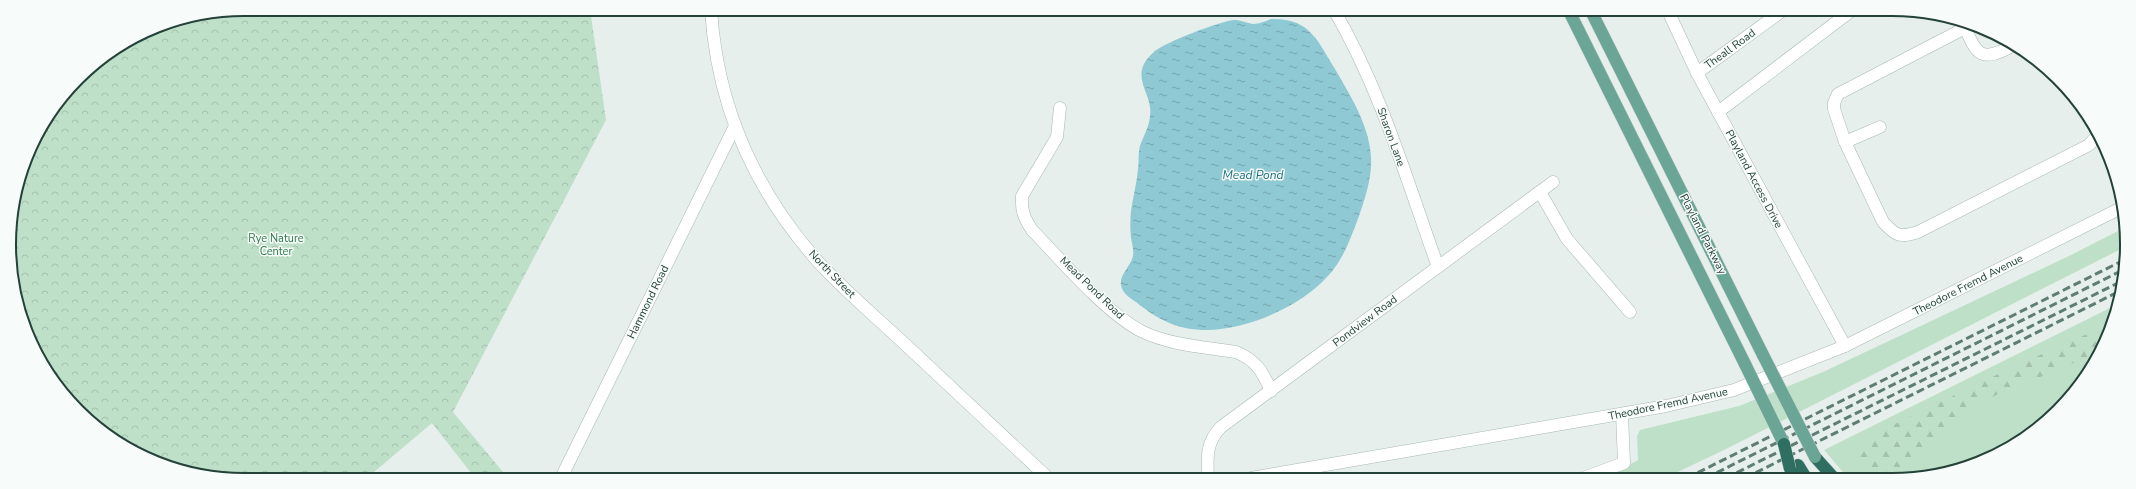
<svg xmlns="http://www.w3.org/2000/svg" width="2136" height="489" font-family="'Nunito Sans',sans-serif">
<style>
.green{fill:#bfe0c8}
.forest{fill:url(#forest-firs)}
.park{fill:url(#park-crowns)}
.water{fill:url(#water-ripples)}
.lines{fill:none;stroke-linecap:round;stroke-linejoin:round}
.minor-casing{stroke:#a8b8b2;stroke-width:13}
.major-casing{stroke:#c2cac8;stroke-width:13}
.highway-casing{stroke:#c2cac8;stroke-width:13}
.minor{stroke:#fff;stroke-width:12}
.major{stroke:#6aa596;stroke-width:12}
.highway{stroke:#2f6f62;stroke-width:12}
.rail{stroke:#5f7d75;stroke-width:3;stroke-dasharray:8 4;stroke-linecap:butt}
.major-bridge-casing{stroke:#c2cac8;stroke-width:13;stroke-linecap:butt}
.highway-bridge-casing{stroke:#c2cac8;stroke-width:13;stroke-linecap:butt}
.major-bridge{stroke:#6aa596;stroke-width:12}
.highway-bridge{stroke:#2f6f62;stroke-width:12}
.labels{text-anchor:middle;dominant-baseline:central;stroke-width:3;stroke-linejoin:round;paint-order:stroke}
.street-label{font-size:11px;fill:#24423a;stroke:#f7fbf9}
.park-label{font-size:11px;fill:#2d7a4b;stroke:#f7fbf9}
.water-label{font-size:12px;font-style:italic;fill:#1c6f80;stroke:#f7fbf9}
.rim{fill:none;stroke:#24423a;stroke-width:2}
</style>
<defs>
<pattern id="forest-firs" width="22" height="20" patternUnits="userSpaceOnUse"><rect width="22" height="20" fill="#bfe0c8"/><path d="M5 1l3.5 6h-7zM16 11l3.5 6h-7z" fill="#a4c1ad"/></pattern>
<pattern id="park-crowns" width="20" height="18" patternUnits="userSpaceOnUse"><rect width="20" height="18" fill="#bfe0c8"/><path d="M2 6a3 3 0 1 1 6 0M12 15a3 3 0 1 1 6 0" fill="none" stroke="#a4c1ad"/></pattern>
<pattern id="water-ripples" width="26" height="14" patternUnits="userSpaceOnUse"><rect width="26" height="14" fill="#8ec9d4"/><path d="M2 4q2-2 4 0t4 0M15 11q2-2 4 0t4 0" fill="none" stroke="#74a5ad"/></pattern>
</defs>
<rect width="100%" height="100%" fill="#e6efeb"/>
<!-- green -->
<g class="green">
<path d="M2122,229L2123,248L1724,450L1665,478H1606L1638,460L1637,436L1640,430L1739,406L1823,372L2071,255Z"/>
<path d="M2116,305L2103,349L2058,411L1995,456L1922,478H1855L1843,472L1824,450Z"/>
</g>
<!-- forest -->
<path class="forest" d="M2110,324L2102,350L2060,369L1998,394L1945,425L1902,476L1884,478L1858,467L1856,455L1864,439L2017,365Z"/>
<!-- park -->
<path class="park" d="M245,9H590L606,120L453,412L508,478H475L432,423L367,478H214L127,449L58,388L17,306L10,229L33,140L89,68L155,27Z"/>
<!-- water -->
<path class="water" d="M1271,19C1310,18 1317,40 1335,69C1350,95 1370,126 1371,158C1372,178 1365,198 1359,216C1353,232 1347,249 1338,263C1313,302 1252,329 1207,330C1178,330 1158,320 1136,302C1130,298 1122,293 1121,285C1119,275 1131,266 1133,256C1134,251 1132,243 1131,238C1130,228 1130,215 1132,205C1134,193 1137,181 1138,169C1139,162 1138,153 1140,146C1144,135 1149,127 1150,116C1154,93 1126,76 1154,52C1163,43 1223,20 1235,20C1241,20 1247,23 1253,24C1259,24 1266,21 1271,19Z"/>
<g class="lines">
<defs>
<g id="minor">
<path d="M711,10C717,104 752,185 813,256C841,288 875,316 907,346C954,390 1001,434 1048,478"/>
<path d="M1334,10C1381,90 1407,181 1438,267"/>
<path d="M1668,11L1697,73L1845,346"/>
<path d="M1964,25C1977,56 1981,63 2014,45"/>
<path d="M1965,28L1838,94L1834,103V109L1845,142L1883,222C1896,236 1900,238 1918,232L2089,145L2096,137"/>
<path d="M1697,73L1782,11"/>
<path d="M1060,108L1057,137L1022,196C1021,210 1024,218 1032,230C1062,261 1104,311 1141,331C1169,345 1205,347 1236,352C1256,360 1263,372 1271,391"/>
<path d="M1718,112L1851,11"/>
<path d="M1845,142L1880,127"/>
<path d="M1540,192L1567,239L1630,312"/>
<path d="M561,478L735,126"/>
<path d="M1208,478C1207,458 1206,442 1221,427L1553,182"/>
<path d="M1251,478L1666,406L1734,390L1845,346L2121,208"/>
<path d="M1583,478L1624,463L1622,414"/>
</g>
<g id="major">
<path d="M1569,11L1745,364"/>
<path d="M1591,11L1763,355"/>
</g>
<g id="highway">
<path d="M1815,457L1834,478"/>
<path d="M1798,465L1806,478"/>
</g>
</defs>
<!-- minor casing -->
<use href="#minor" class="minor-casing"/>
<!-- major casing -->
<use href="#major" class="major-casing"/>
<!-- highway casing -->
<use href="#highway" class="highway-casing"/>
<!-- minor -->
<use href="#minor" class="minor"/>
<!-- major -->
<use href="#major" class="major"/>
<!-- highway -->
<use href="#highway" class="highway"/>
<!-- rail -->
<g class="rail">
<path d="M1687,478L2124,260"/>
<path d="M1706,478L2125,269"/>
<path d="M1726,478L2124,280"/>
<path d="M1745,478L2120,291"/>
</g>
<defs>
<g id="major-bridge">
<path d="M1763,355L1815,457"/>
<path d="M1745,364L1784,444"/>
</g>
<path id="highway-bridge" d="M1784,444L1790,469"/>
</defs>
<!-- major-bridge casing -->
<use href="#major-bridge" class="major-bridge-casing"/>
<!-- highway-bridge casing -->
<use href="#highway-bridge" class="highway-bridge-casing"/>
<!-- major-bridge -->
<use href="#major-bridge" class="major-bridge"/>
<!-- highway-bridge -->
<use href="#highway-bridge" class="highway-bridge"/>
</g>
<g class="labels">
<!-- street labels -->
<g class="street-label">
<text transform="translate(1730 49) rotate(-36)">Theall Road</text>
<text transform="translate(1391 137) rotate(70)">Sharon Lane</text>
<text transform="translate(1754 179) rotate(62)">Playland Access Drive</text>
<text transform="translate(1703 234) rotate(63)">Playland Parkway</text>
<text transform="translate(832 274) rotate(46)">North Street</text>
<text transform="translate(1968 285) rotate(-27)">Theodore Fremd Avenue</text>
<text transform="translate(1092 288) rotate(44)">Mead Pond Road</text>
<text transform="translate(648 302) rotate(-64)">Hammond Road</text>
<text transform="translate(1365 321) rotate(-37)">Pondview Road</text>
<text transform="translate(1668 404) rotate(-12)">Theodore Fremd Avenue</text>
</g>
<!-- park labels -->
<g class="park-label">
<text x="276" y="238">Rye Nature<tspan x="276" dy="13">Center</tspan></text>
</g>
<!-- water labels -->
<g class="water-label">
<text x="1253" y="175">Mead Pond</text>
</g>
</g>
<!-- crop -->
<path d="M0 0H2136V489H0ZM244 16H1892A228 228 0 0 1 2120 244V245A228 228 0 0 1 1892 473H244A228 228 0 0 1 16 245V244A228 228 0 0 1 244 16Z" fill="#f7fbf9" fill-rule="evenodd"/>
<path class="rim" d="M244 16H1892A228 228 0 0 1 2120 244V245A228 228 0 0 1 1892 473H244A228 228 0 0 1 16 245V244A228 228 0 0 1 244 16Z"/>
</svg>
